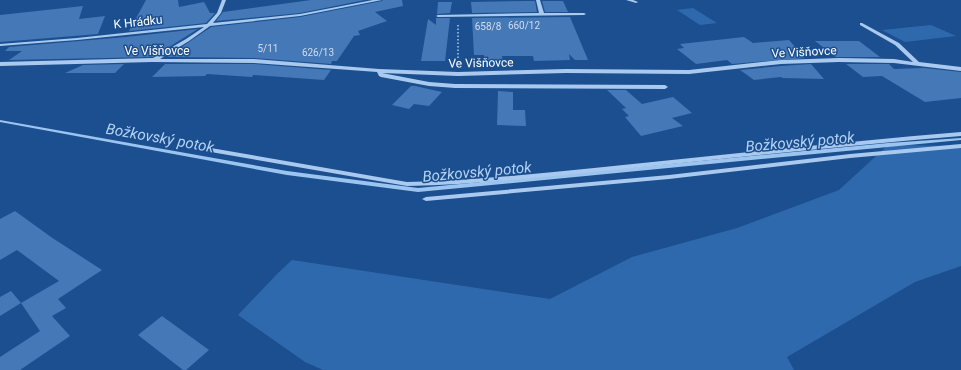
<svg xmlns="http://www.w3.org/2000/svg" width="961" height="370" font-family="Roboto,sans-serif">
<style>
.green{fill:#2e69ad}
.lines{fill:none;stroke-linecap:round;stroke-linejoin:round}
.stream{fill:#9cc4f0;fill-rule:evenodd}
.building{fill:#4478b7}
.path{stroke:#a9c9ee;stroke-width:1.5;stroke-dasharray:1.5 2;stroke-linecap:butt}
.minor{fill:#a9c9ee;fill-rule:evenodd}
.labels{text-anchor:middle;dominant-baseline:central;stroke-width:3;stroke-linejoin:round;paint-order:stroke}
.far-number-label{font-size:10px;fill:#d0dded}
.far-street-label{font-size:12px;fill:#fff;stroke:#1b4f8f}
.water-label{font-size:15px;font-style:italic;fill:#b5d3f5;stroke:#1b4f8f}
</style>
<rect width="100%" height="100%" fill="#1b4f8f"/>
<!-- green -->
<g class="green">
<path d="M693,8L717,23L700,25L677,10Z"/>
<path d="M931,25L956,36L905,42L882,30Z"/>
<path d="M888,145L961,146V266L915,282L787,357L794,370H323L305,362L238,315L277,274L292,260L550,299L632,257L737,228L839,190Z"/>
</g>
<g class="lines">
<!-- stream -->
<path class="stream" d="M0,120L287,171L418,188L888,143L961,138V140L888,147L418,192L287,175L0,122Z"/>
</g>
<!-- building -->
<g class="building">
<path d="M146,0H178L179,7L204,2L210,13H215L206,23L129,31Z"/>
<path d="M311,0H365L300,13L216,21L223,12Z"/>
<path d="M383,0H402L403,6L375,12L387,21L358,31L360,35L354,36L337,61H332L331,64L254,58L167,57L211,27L300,17L382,1Z"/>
<path d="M526,1H535L537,12L472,13L471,2Z"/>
<path d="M542,1H563L568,12H545Z"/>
<path d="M438,2H452L450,13L437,14Z"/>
<path d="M83,6L79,19L105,16L98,34L0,42V15Z"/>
<path d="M570,17L588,60H575L569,54L570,60L534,61L533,56H502L503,63H484V55H474L472,18Z"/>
<path d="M436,18H450L445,61H421L428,19L436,25Z"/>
<path d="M198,29L153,57L9,60L22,51H5L9,47L126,37Z"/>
<path d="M744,37L753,43L789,40L805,58L732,64L727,60L696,64L677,49L684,48L680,44Z"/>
<path d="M815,41H859L880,57H836Z"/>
<path d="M124,64L115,73H65L83,65Z"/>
<path d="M165,64H254L331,70L324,80L253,75L252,77L207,74L205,76L152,77Z"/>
<path d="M811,64L824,79L783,78L781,77L754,80L740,70L781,66Z"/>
<path d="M846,64H889L894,69L924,68L961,72V98L925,102L882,76L863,77Z"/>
<path d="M411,86H415L442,92L429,106L414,104L409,109L392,105Z"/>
<path d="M607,90H626L642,104L673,97L692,113L672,118L683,126L641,136L625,117L629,116L622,109L626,108Z"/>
<path d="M498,91L513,92V110H525L526,126L497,125Z"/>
<path d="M15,211L51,237L102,270L58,299L66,308L52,316L70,336L20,370H0V357L40,331L21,303L59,281L17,250L0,260V219Z"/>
<path d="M11,291L21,303L0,316V297Z"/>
<path d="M162,316L209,350L186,370H183L138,335Z"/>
</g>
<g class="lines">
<!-- path -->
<path class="path" d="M458,25V64"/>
<!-- minor -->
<g class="minor">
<path d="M222,0H226L221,13L213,23L300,14L373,0H382L300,16L210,26L189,41L160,59H254L379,69L458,72L566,69L689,70L781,60L839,58L894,59L913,62L895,45L860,25V23H862L899,43L919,62L961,67V71L894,63L839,62L781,64L689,74L566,73L458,76L382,73L429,82L455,84L665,85L668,87L665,89L455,88L429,86L381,77L379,76L377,72L254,63L152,62L0,66V62L153,58L186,39L204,27L77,40L0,46V44L77,38L207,24L217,13Z"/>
<path d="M536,0H540L544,13H584L586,14L584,15L438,17L436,16L438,15L539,13Z"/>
<path d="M626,0H633L638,2L636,3Z"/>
<path d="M961,132V136C838,146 716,160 594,172C532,178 469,185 407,186L205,151L202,149L205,147L407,182C469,181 532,174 594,168C716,156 838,142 961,132Z"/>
<path d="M961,144V148L850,158L669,179L426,201L422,199L426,197L669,175L850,154Z"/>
</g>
</g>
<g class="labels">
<!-- far-number labels -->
<g class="far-number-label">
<text x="524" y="25">660/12</text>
<text x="488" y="26">658/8</text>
<text x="268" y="48">5/11</text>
<text x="318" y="52">626/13</text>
</g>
<!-- far-street labels -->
<g class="far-street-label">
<text transform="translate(138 22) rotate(-6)">K Hrádku</text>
<text x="157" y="51">Ve Višňovce</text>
<text transform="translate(804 52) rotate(-3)">Ve Višňovce</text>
<text transform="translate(481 63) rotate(-1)">Ve Višňovce</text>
</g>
<!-- water labels -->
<g class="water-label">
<text transform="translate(160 138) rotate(10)">Božkovský potok</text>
<text transform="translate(800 142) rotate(-5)">Božkovský potok</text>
<text transform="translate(477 172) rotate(-5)">Božkovský potok</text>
</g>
</g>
</svg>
